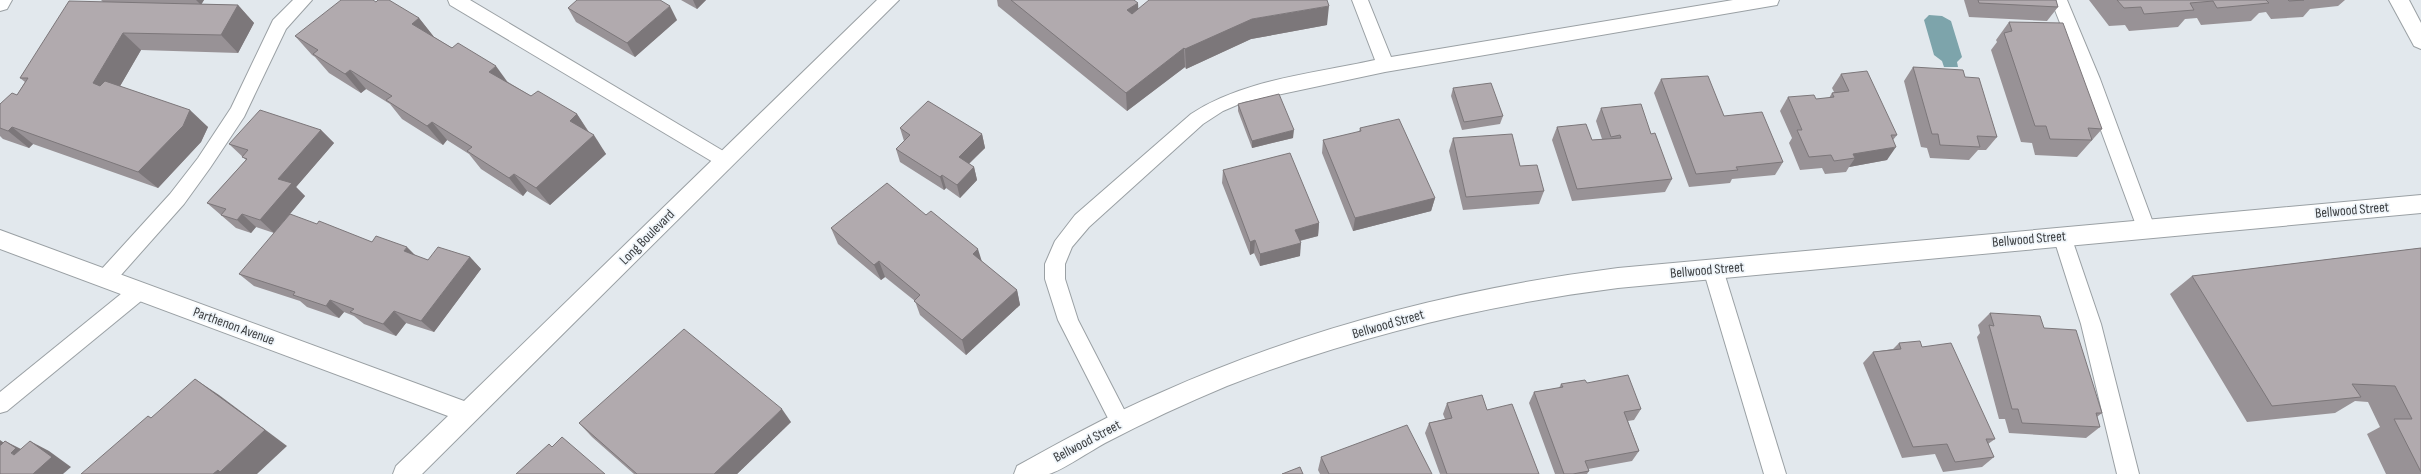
<svg xmlns="http://www.w3.org/2000/svg" width="2421" height="474" font-family="'Sofia Sans Condensed',sans-serif">
<style>
.water{fill:#7da4ab}
.lines{fill:none;stroke-linecap:round;stroke-linejoin:round}
.lane-casing{stroke:#9aa0a4;stroke-width:2}
.street-casing{stroke:#9aa0a4;stroke-width:2}
.secondary-casing{stroke:#9aa0a4;stroke-width:2}
.lane{fill:#fff;fill-rule:evenodd}
.street{fill:#fff;fill-rule:evenodd}
.secondary{fill:#fff;fill-rule:evenodd}
.wall{fill:#989296}
.shaded-wall{fill:#7c777a}
.building{fill:#b1aaae;stroke:#7c777a}
.labels{text-anchor:middle;dominant-baseline:central;stroke-width:3.5;stroke-linejoin:round;paint-order:stroke}
.street-label{font-size:14px;fill:#3a3c3e;stroke:#eff5fa}
</style>
<rect width="100%" height="100%" fill="#e2e8ed"/>
<!-- water -->
<path class="water" d="M1929,15L1942,16L1951,21L1962,57L1957,62L1958,67H1944L1942,61L1934,55L1924,20Z"/>
<g class="lines">
<defs>
<g id="lane">
<path d="M293,0H312L286,29L244,117L210,168L184,204L113,284L106,286L99,284L96,278L99,272L170,194L198,158L231,108L273,20Z"/>
<path d="M448,0H470L730,155L733,160L730,165L724,167L718,165L450,5Z"/>
<path d="M1352,0H1368L1391,57L1733,0H1779L1777,5L1771,6L1385,72L1244,102L1223,111L1203,124L1089,227L1072,247L1065,264V279L1078,320L1131,423L1128,430L1121,433L1114,430L1058,320L1045,279V264L1055,241L1075,215L1191,114C1244,79 1313,74 1375,60Z"/>
<path d="M2051,0H2067L2100,79L2155,228L2153,234L2146,236L2139,234L2137,228L2082,79Z"/>
<path d="M2062,228L2069,230L2071,236L2101,324L2139,474H2117L2081,324L2053,236L2055,230Z"/>
<path d="M1713,261L1720,263L1723,269L1786,474H1764L1703,269L1706,263Z"/>
<path d="M139,283L146,285L149,291L146,297L7,411L0,413V392L132,285Z"/>
</g>
<g id="street">
<path d="M0,0H12L7,9L0,11Z"/>
<path d="M877,0H899L422,474H393L396,466L448,416L0,249V230L464,401Z"/>
<path d="M2421,195V213L1618,288C1484,305 1353,337 1227,386C1186,403 1145,422 1105,443C1092,450 1061,471 1049,474C1039,474 1025,474 1014,474L1017,466C1064,440 1111,414 1160,393C1305,328 1460,288 1618,268Z"/>
</g>
<path id="secondary" d="M2389,0H2409L2421,23V49L2414,46Z"/>
</defs>
<!-- lane casing -->
<use href="#lane" class="lane-casing"/>
<!-- street casing -->
<use href="#street" class="street-casing"/>
<!-- secondary casing -->
<use href="#secondary" class="secondary-casing"/>
<!-- lane -->
<use href="#lane" class="lane"/>
<!-- street -->
<use href="#street" class="street"/>
<!-- secondary -->
<use href="#secondary" class="secondary"/>
</g>
<!-- wall -->
<g class="wall">
<path d="M101,0H204L201,4L238,5L254,23L238,53L141,50L120,86L208,127L201,142L158,188L33,144L29,148L3,139L0,136V104L17,95L25,82L20,78L103,2Z"/>
<path d="M681,0H706L697,9Z"/>
<path d="M997,0H1134L1138,9L1327,25L1251,39L1186,69L1185,67L1127,111L998,6Z"/>
<path d="M1964,0H2056L2058,7L2047,21L1969,17Z"/>
<path d="M2089,0H2345L2338,6L2310,9L2303,17L2271,19L2266,12L2259,13L2251,21L2201,25L2197,18L2185,19L2178,27L2129,31L2125,25L2109,26Z"/>
<path d="M376,2L419,18L434,37L531,96L577,114L589,132L606,154L550,205L527,191L523,196L481,169L469,154L447,140L443,145L402,119L390,104L366,89L361,93L329,73L315,57L312,55L295,36Z"/>
<path d="M568,8L677,20L635,57L576,22Z"/>
<path d="M2009,22L2102,129L2077,157L2035,155L2032,143L2021,142L1991,50L1997,42L1996,40Z"/>
<path d="M1913,67L1965,77L1997,137L1986,150H1978L1969,160L1930,158L1927,148L1921,147L1904,81Z"/>
<path d="M1841,74L1897,135L1893,140L1887,160L1849,167L1846,172L1825,174L1822,168L1800,170L1789,143L1792,138L1780,111L1788,97L1816,99L1829,98L1832,93L1834,92L1832,88Z"/>
<path d="M1661,79L1724,116L1783,162L1775,175L1732,179L1730,183L1689,187L1654,93Z"/>
<path d="M1453,88L1503,116L1500,124L1462,130L1451,96Z"/>
<path d="M1238,104L1293,138L1252,148L1238,111Z"/>
<path d="M1601,108L1651,134L1672,179L1665,192L1572,201L1552,140L1557,127L1592,140L1602,139L1596,121Z"/>
<path d="M900,128L982,134L985,148L969,164L974,167L977,180L960,198L946,188L944,190L900,162L896,149L904,141Z"/>
<path d="M1360,128L1435,198L1431,211L1353,231L1322,153L1323,140L1359,132Z"/>
<path d="M321,130L334,143L296,187L305,196L274,233L256,227L251,233L236,228L207,203L246,160L229,144Z"/>
<path d="M1453,138L1520,166L1544,191L1539,204L1463,210L1449,151Z"/>
<path d="M1223,170L1319,223L1318,236L1300,241V256L1260,266L1254,253L1250,255L1222,183Z"/>
<path d="M317,224L372,242L428,260L470,257L481,269L434,332L406,323L396,336L364,324L354,316L344,312L339,318L307,307L300,301L254,286L239,274Z"/>
<path d="M831,228L982,262L1017,290L1020,305L966,355L920,315L915,301L885,277L881,280L838,244Z"/>
<path d="M2421,248V474H2386L2367,434L2380,427L2368,402L2355,401L2335,413L2247,422L2170,294L2192,276Z"/>
<path d="M1990,313L2044,328L2102,413L2097,417L2100,427L2086,438L2009,433L2005,419H1999L1977,337L1980,333L1978,325Z"/>
<path d="M1899,343L1922,347L1995,439L1988,444L1994,457L1982,467L1943,472L1935,454L1902,458L1863,363L1873,352L1893,349Z"/>
<path d="M1587,383L1641,409L1634,420L1628,421L1639,451L1632,461L1588,469L1589,471L1587,474H1555L1529,403L1534,392L1559,388L1561,384Z"/>
<path d="M1447,403L1487,410L1539,474H1440L1425,433L1429,423L1445,419L1443,414Z"/>
<path d="M791,422L737,474H634L592,437L579,423Z"/>
<path d="M1321,457L1432,474H1320L1318,470Z"/>
</g>
<!-- shaded-wall -->
<g class="shaded-wall">
<path d="M196,0H204L201,5Z"/>
<path d="M693,0H706L697,9Z"/>
<path d="M1138,3L1139,22L1127,10Z"/>
<path d="M238,5L254,23L238,53L221,35Z"/>
<path d="M670,6L677,20L635,57L627,43Z"/>
<path d="M1329,6L1327,25L1251,39L1186,69L1185,49L1252,19Z"/>
<path d="M419,18L434,37L412,24Z"/>
<path d="M123,33L141,50L112,100L93,83Z"/>
<path d="M1184,48L1185,67L1127,111L1126,93Z"/>
<path d="M496,66L509,84L489,72Z"/>
<path d="M350,70L366,89L361,93L345,74Z"/>
<path d="M190,110L208,127L201,142L158,188L138,172Z"/>
<path d="M577,114L589,133L570,121Z"/>
<path d="M432,122L447,140L443,145L427,126Z"/>
<path d="M12,127L33,144L29,148L8,131Z"/>
<path d="M321,130L334,143L296,187L305,196L274,233L260,220L278,179Z"/>
<path d="M1294,130L1293,138L1252,148V141Z"/>
<path d="M982,134L985,148L962,170L959,157Z"/>
<path d="M594,135L606,154L550,205L536,188Z"/>
<path d="M1896,147L1887,160L1849,167L1855,158L1853,154Z"/>
<path d="M974,167L977,180L960,198L957,185Z"/>
<path d="M514,174L527,191L523,196L509,178Z"/>
<path d="M942,175L946,188L944,190L940,177Z"/>
<path d="M1435,198L1431,211L1353,231L1355,218Z"/>
<path d="M242,214L256,227L251,233L237,220Z"/>
<path d="M1319,223L1318,236L1294,242L1295,230Z"/>
<path d="M1255,240L1254,253L1250,255V242Z"/>
<path d="M1301,243L1300,256L1260,266V254Z"/>
<path d="M407,247L419,259L404,251Z"/>
<path d="M978,249L983,265L973,254Z"/>
<path d="M470,257L481,269L434,332L421,321Z"/>
<path d="M879,261L885,277L881,280L874,265Z"/>
<path d="M1017,290L1020,305L966,355L962,340Z"/>
<path d="M330,300L344,312L339,318L326,306Z"/>
<path d="M394,311L406,323L396,336L383,324Z"/>
<path d="M195,379L219,395L287,446L257,474H213Z"/>
<path d="M782,409L791,422L737,474H714Z"/>
<path d="M0,440L14,450L5,441L25,451L14,455L0,445Z"/>
<path d="M30,441L49,451L71,467L63,474H33Z"/>
</g>
<!-- building -->
<g class="building">
<path d="M341,0H373L376,2L378,0H389L419,18L412,24L452,48L458,43L496,66L489,72L531,96L538,91L577,114L570,121L594,135L536,188L514,174L509,178L467,151L472,147L432,122L427,126L386,100L392,96L350,70L345,74L313,54L318,50L295,36Z"/>
<path d="M577,0H660L670,6L627,43L568,8Z"/>
<path d="M1011,0H1134L1138,3L1127,10L1132,14L1149,0H1327L1329,6L1252,19L1185,49L1184,48L1126,93Z"/>
<path d="M1978,0H2056L2058,7L1979,3Z"/>
<path d="M2117,0H2266L2269,3L2217,8L2213,1L2190,3L2194,10L2144,14L2141,7L2124,8Z"/>
<path d="M2288,0H2304L2289,1Z"/>
<path d="M69,1L238,5L221,35L123,33L93,83L100,86L105,81L190,110L183,126L138,172L12,127L8,131L0,128V104L12,93L17,95L28,78H20Z"/>
<path d="M2009,22L2063,23L2102,129L2088,128L2092,140L2050,139L2046,126H2035L2004,33L2012,31Z"/>
<path d="M1913,67L1963,70L1965,77L1979,78L1997,137L1977,136L1980,147L1940,145L1938,134H1932Z"/>
<path d="M1867,71L1897,135H1891L1896,147L1853,154L1855,158L1834,161L1831,155L1809,157L1797,130H1802L1788,97L1814,95L1816,99L1834,97L1832,93L1849,91L1841,74Z"/>
<path d="M1708,76L1724,116L1762,112L1783,162L1736,167L1738,170L1696,174L1661,79Z"/>
<path d="M1491,83L1503,116L1464,122L1453,88Z"/>
<path d="M1279,94L1294,130L1252,141L1238,104Z"/>
<path d="M928,101L982,134L959,157L974,167L957,185L942,175L940,177L896,149L910,135L900,128Z"/>
<path d="M1641,104L1651,134L1655,133L1672,179L1577,189L1557,127L1586,124L1592,140L1621,138L1620,135L1611,137L1601,108Z"/>
<path d="M260,110L321,130L278,179L292,183L260,220L242,214L237,220L221,215L226,209L207,203L247,159L242,157L248,150L229,144Z"/>
<path d="M1399,119L1435,198L1355,218L1323,140L1361,131L1360,128Z"/>
<path d="M1512,134L1520,166L1537,165L1544,191L1466,197L1453,138Z"/>
<path d="M1290,153L1319,223L1295,230L1301,243L1260,254L1255,240L1250,242L1223,170Z"/>
<path d="M887,183L926,215L931,211L978,249L973,254L1017,290L962,340L914,301L920,295L879,261L874,265L831,228Z"/>
<path d="M290,214L317,224L319,221L372,242L376,236L407,247L404,251L428,260L438,247L470,257L421,321L394,311L383,324L350,312L354,309L330,300L326,306L293,295L295,292L239,274Z"/>
<path d="M2421,248V472L2394,419H2412L2395,386L2352,384L2361,397L2272,406L2192,276Z"/>
<path d="M1990,313L2040,316L2044,328L2076,330L2102,413H2096L2100,427L2022,423L2018,409H2012L1989,325L1994,326Z"/>
<path d="M684,329L782,409L714,474H637L579,423Z"/>
<path d="M1920,341L1922,347L1951,343L1995,439H1986L1994,457L1955,462L1947,444L1913,447L1873,352L1901,349L1899,343Z"/>
<path d="M1628,375L1641,409L1624,412L1639,451L1585,461L1589,471L1573,474H1564L1534,392L1563,387L1561,384L1585,380L1587,383Z"/>
<path d="M195,379L265,430L220,472L218,470L213,474H81L148,416L151,418Z"/>
<path d="M1482,395L1487,410L1512,404L1539,474H1447L1429,423L1452,418L1447,403Z"/>
<path d="M1407,425L1432,474H1329L1321,457Z"/>
<path d="M562,437L605,474H516L549,444L552,447Z"/>
<path d="M5,441L16,448L11,453L14,455L30,441L52,457L33,474H0V445H1Z"/>
<path d="M1300,467L1303,474H1282Z"/>
</g>
<g class="labels">
<!-- street labels -->
<g class="street-label">
<text transform="translate(2352 210) rotate(-5)">Bellwood Street</text>
<text transform="translate(647 237) rotate(-45)">Long Boulevard</text>
<text transform="translate(2029 239) rotate(-5)">Bellwood Street</text>
<text transform="translate(1707 270) rotate(-5)">Bellwood Street</text>
<text transform="translate(1388 324) rotate(-16)">Bellwood Street</text>
<text transform="translate(234 326) rotate(20)">Parthenon Avenue</text>
<text transform="translate(1087 441) rotate(-28)">Bellwood Street</text>
</g>
</g>
</svg>
